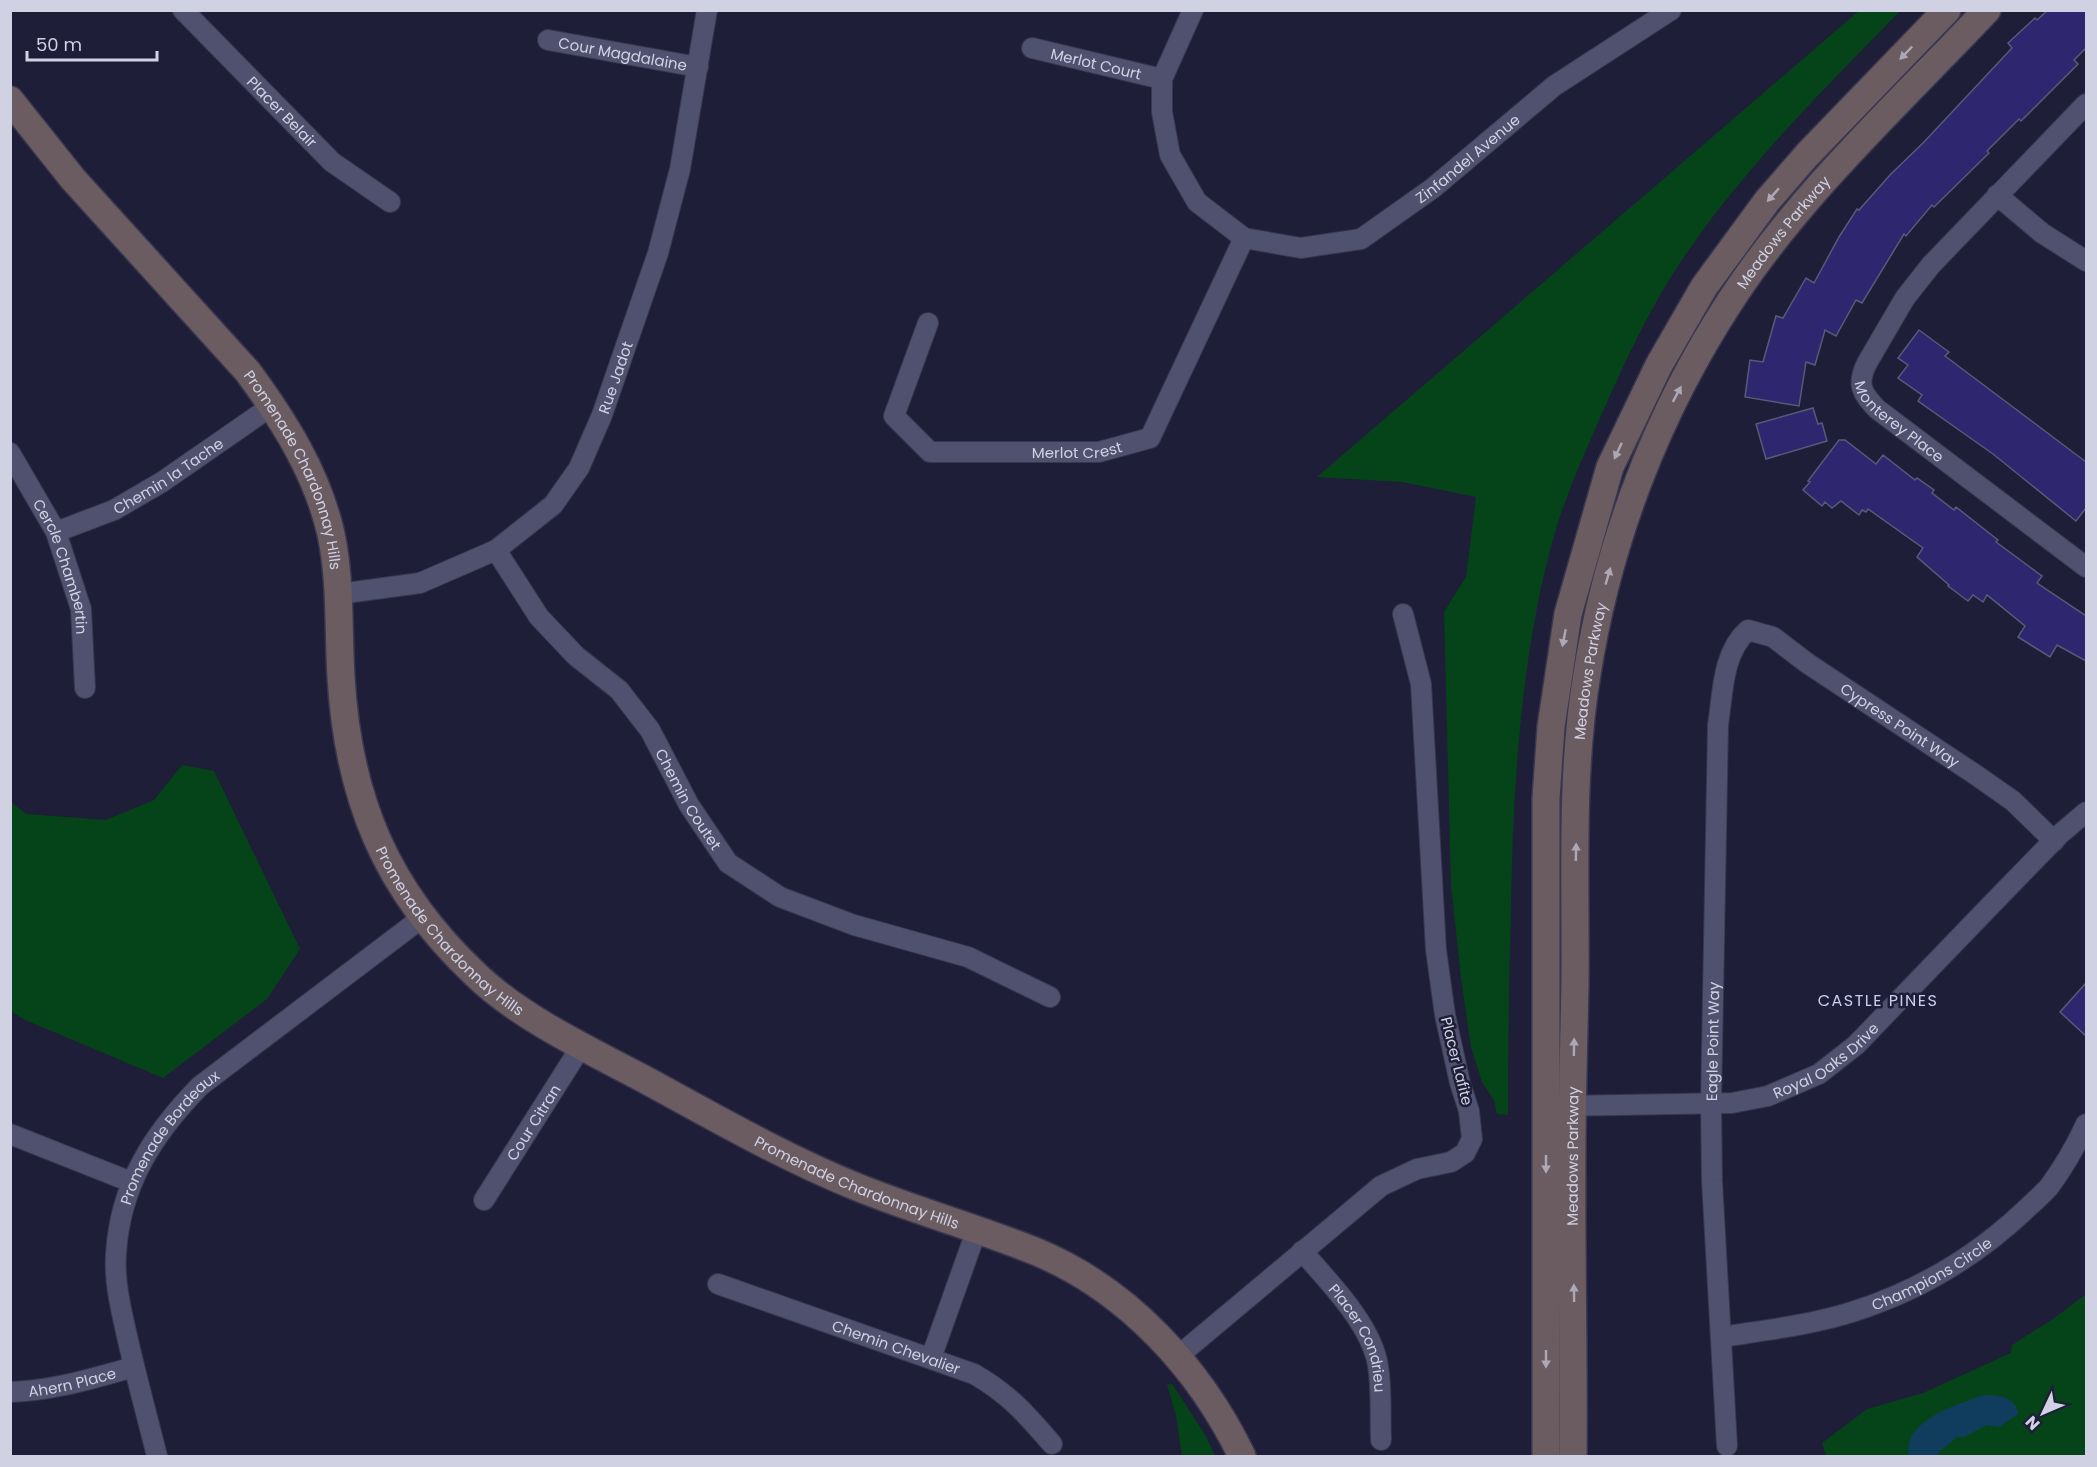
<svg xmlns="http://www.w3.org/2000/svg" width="2097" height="1467" font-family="Poppins,sans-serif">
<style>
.green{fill:#054419}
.water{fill:#103d5d}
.building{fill:#2e266f;stroke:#585a78;stroke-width:1.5}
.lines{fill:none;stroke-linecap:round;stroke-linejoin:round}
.street-casing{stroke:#39374e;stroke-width:22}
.secondary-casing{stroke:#39374e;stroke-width:30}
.street{stroke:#50516f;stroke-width:20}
.secondary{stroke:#6b5c61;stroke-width:27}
.oneway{fill:#ada8b6}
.labels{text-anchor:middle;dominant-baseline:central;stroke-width:5;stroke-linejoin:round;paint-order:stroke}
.street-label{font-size:15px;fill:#d0d1e3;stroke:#1e1e38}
.neighbourhood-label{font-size:16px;letter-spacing:1.5px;fill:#cbcef1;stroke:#1e1e38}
</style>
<rect width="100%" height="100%" fill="#1e1e38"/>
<!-- green -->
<g class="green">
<path d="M1860,10L1900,11C1828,85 1753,159 1693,244C1658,292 1632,346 1608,400C1586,450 1562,501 1549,554C1520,668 1513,790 1511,907C1509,976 1508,1045 1508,1115L1497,1114L1494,1100L1482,1082L1471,1047L1461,978L1451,885L1444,612L1466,577L1476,497L1402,482L1317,477Z"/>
<path d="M182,765L214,771L300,949L267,999L163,1078L23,1019L11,1011V802L26,814L106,820L154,800Z"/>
<path d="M2086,1294V1456H1826L1822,1443L1867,1409L1923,1393L2011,1353L2012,1345L2053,1319Z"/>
<path d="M1167,1384H1172L1206,1436L1215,1456H1182L1176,1416Z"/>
</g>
<!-- water -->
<path class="water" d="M1984,1395C1998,1395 2017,1397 2018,1414L1999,1427L1987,1425L1964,1437H1957L1938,1453L1939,1456H1909C1902,1420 1959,1404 1984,1395Z"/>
<!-- building -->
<g class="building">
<path d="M2048,10H2086V48L2074,60L2078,64L2021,121L2019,119L1987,151L1989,153L1934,207L1932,205L1906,236L1904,234L1862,303L1856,300L1836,336L1825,330L1815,365L1806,362L1799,406L1745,397L1750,360L1763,362L1776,316L1783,318L1806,278L1814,283L1839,237L1857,209L1859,210L1890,175L1924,142L2012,48L2008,43L2035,18L2037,20Z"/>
<path d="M1919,330L1949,352L1945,356L2086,462V508L2076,521L1993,454L1918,401L1922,395L1898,378L1908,365L1898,358Z"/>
<path d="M1813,408L1818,424L1822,423L1827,441L1766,459L1756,424Z"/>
<path d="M1839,440H1845L1876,464L1883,455L1915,480L1917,478L1934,490L1932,493L1954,510L1956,507L1998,540L1996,542L2042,576L2037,583L2086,616V661L2057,645L2050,657L2018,637L2025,626L1987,595L1983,602L1973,595L1968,601L1948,586L1949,585L1917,557L1923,548L1868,509L1866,512L1862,510L1859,515L1841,501L1832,508L1825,502L1822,506L1803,490L1810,482L1808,481Z"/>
<path d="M2086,983V1036L2060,1012Z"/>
</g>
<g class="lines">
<defs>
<g id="street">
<path id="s1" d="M183,10L332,162L390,202"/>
<path id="s2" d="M1193,10L1162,79V112L1170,155L1197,202L1244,238L1301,248L1361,239L1433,188L1554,86L1671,10"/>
<path id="s3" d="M548,40L698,67"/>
<path id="s4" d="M1032,48L1162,79"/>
<path id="s5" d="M2086,104L1931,265L1905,298L1867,363C1856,385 1862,393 1877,409L2086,567"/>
<path d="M1997,195L2042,233L2086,261"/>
<path id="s6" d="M928,323L894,416L930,452H1099L1150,438L1244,238"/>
<path id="s7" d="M10,453L56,532L81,609L85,688"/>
<path id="s8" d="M56,532L114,510L162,482L273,405"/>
<path id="s9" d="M496,550L539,617L576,656L619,690L650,730L689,805L728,863L780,897L854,925L968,957L1050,997"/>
<path id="s10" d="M339,594L420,583L496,550L553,505L579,468L602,415L658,253L680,169L707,10"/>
<path id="s11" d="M1561,1106L1732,1103L1768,1096L1819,1074L1856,1045L1989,907L2059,835L2086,812"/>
<path d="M10,1134L131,1182"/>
<path id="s12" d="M484,1200L582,1045"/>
<path id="s13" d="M1302,1251C1328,1281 1372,1325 1378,1366C1382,1390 1380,1416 1381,1440"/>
<path id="s14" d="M718,1284L974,1374C1009,1394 1026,1414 1052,1444"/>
<path id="s15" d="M1721,1337C1766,1330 1812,1325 1855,1311C1917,1291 1975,1257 2023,1212C2031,1204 2041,1196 2049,1187C2063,1168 2076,1146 2086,1124"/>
<path d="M1177,1357L1381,1186L1417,1169L1451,1162L1465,1153L1472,1139L1469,1111L1460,1083L1445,1015L1436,950L1421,684L1403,614"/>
<path d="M931,1358L977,1229"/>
<path id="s16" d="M10,1392C53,1391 93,1378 134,1367"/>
<path id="s17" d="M1727,1446L1712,1181L1711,1104L1718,725C1723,693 1722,653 1748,630L1773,637L1807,663L1976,775L2013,801L2054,841"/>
<path id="s18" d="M157,1456C147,1416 136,1376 127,1336C121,1309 114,1282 116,1254C120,1185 153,1134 200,1086L423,917"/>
</g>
<g id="secondary">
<path id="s19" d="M10,100L73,179L248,372C284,421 317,473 331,534C341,581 338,629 341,677C348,798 386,890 475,974C519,1017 589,1050 644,1079C714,1117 783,1157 857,1187C916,1211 978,1228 1037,1252C1128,1290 1200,1369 1242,1456"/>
<path d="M1546,1456V798L1551,727L1568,614L1610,467L1659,365L1704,287L1767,201L1807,155L1947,10"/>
<path id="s20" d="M1573,1456C1574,1354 1571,1251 1572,1148C1572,1093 1574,1037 1575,982C1576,880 1570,775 1587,674C1608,541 1657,413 1731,300C1799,195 1901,101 1987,10"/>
</g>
</defs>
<!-- street casing -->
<use href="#street" class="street-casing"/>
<!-- secondary casing -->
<use href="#secondary" class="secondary-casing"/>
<!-- street -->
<use href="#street" class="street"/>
<!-- secondary -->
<use href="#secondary" class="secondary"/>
</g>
<!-- one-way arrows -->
<defs><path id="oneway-solid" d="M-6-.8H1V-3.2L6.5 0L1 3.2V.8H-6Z" transform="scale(1.5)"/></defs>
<g class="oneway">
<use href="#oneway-solid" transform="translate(1906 53) rotate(134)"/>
<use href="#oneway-solid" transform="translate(1773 195) rotate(131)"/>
<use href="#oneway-solid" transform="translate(1677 394) rotate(-62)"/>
<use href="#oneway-solid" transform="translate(1618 451) rotate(115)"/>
<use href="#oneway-solid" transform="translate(1608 576) rotate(-74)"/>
<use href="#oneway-solid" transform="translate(1564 638) rotate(101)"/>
<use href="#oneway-solid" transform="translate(1576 852) rotate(-89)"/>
<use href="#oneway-solid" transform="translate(1574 1047) rotate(-89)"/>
<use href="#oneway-solid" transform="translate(1546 1164) rotate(90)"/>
<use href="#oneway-solid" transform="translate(1574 1293) rotate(-91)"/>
<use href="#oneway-solid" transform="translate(1546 1359) rotate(90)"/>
</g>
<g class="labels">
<!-- street labels -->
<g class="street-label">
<text stroke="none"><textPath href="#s3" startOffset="76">Cour Magdalaine</textPath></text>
<text stroke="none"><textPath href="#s4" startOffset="66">Merlot Court</textPath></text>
<text stroke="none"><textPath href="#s1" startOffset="142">Placer Belair</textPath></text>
<text stroke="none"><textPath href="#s2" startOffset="518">Zinfandel Avenue</textPath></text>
<text stroke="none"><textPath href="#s20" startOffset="1272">Meadows Parkway</textPath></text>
<text stroke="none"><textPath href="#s10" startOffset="380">Rue Jadot</textPath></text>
<text stroke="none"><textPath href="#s5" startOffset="417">Monterey Place</textPath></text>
<text stroke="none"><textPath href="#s6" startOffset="297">Merlot Crest</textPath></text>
<text stroke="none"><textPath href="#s19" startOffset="471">Promenade Chardonnay Hills</textPath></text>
<text stroke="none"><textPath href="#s8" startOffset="126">Chemin la Tache</textPath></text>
<text stroke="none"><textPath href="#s7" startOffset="126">Cercle Chambertin</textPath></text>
<text stroke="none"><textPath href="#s20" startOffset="786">Meadows Parkway</textPath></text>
<text stroke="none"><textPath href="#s17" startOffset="1004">Cypress Point Way</textPath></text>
<text stroke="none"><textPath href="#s9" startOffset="318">Chemin Coutet</textPath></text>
<text stroke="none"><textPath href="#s19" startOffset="974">Promenade Chardonnay Hills</textPath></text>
<text stroke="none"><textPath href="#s17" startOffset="405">Eagle Point Way</textPath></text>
<text stroke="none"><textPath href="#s11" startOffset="276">Royal Oaks Drive</textPath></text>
<text transform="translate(1457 1061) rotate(76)">Placer Lafite</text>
<text stroke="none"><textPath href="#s12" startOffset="92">Cour Citran</textPath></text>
<text stroke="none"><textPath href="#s18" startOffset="339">Promenade Bordeaux</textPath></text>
<text stroke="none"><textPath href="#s20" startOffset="300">Meadows Parkway</textPath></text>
<text stroke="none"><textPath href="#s19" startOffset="1460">Promenade Chardonnay Hills</textPath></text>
<text stroke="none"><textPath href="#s15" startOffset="222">Champions Circle</textPath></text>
<text stroke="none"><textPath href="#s13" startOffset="106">Placer Condrieu</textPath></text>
<text stroke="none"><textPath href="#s14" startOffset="189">Chemin Chevalier</textPath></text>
<text stroke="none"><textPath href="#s16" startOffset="63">Ahern Place</textPath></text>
</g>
<!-- neighbourhood labels -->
<g class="neighbourhood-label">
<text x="1878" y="1000">CASTLE PINES</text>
</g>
</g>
<!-- border -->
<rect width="2097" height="1467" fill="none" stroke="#d0d1e3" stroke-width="24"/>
<!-- north arrow -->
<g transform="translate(2043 1413) rotate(226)" stroke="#1e1e38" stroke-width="4.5" paint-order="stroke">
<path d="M0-4.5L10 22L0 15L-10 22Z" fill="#d0d1e3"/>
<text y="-9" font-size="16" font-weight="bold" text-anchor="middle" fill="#d0d1e3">N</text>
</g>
<!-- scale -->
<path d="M27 51v9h130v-9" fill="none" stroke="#d0d1e3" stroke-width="3"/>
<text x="36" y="51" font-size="18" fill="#d0d1e3" stroke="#1e1e38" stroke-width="4.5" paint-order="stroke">50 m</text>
</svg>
